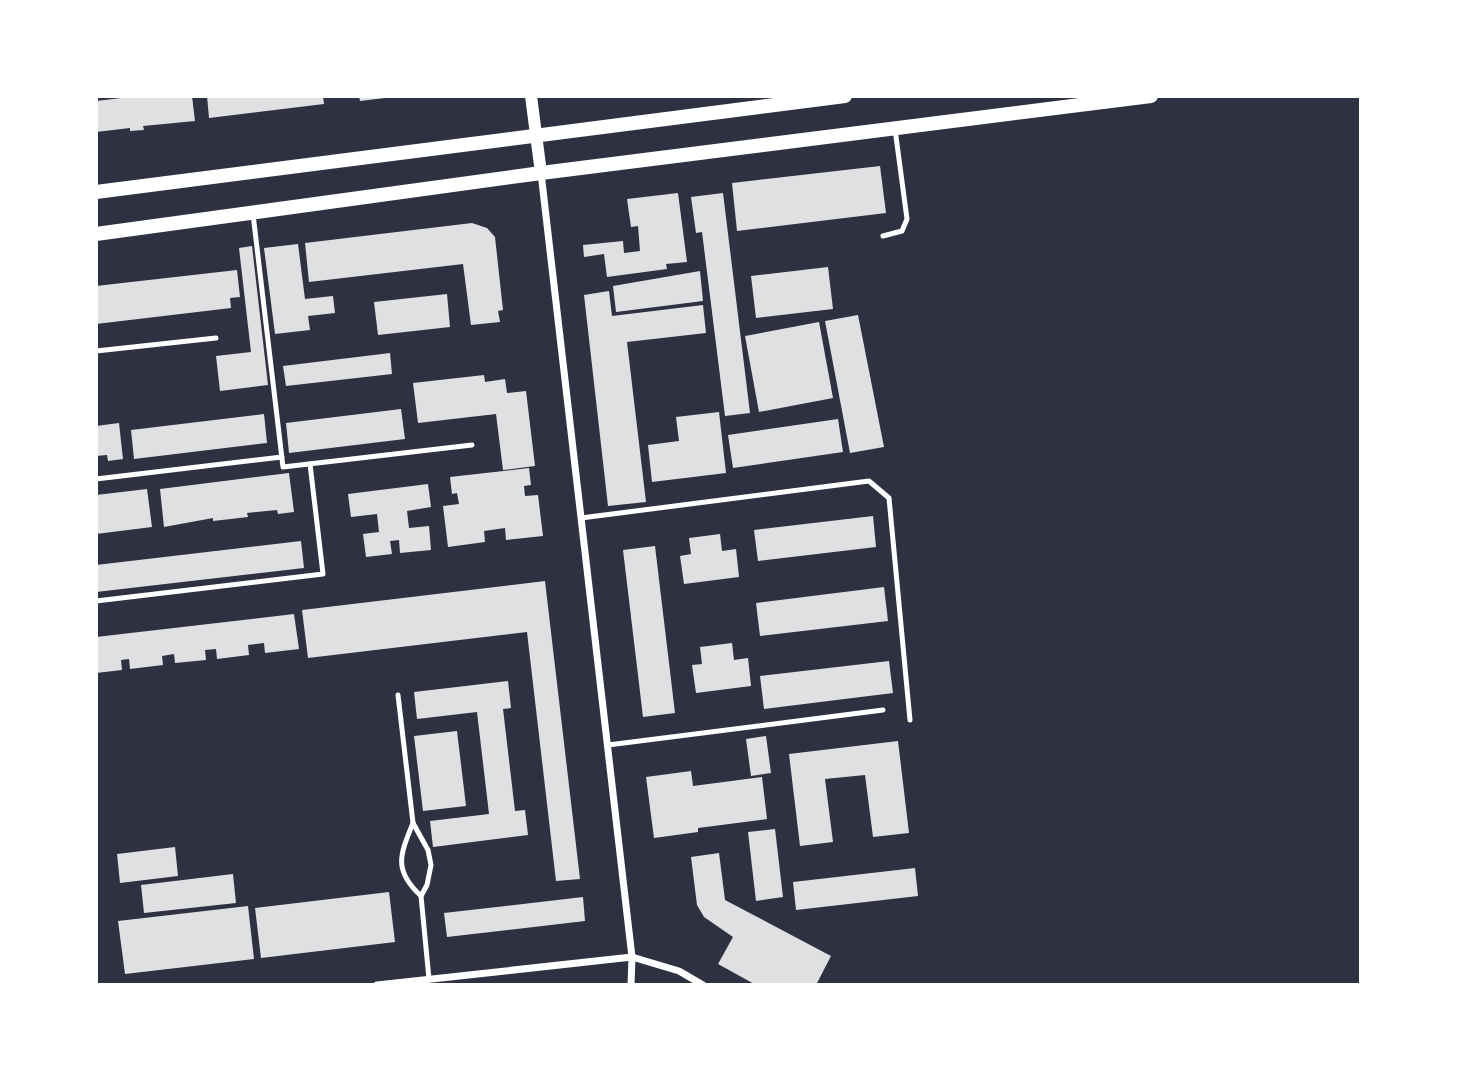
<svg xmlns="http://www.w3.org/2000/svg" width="1457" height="1081" font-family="'Titillium Web',sans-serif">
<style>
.building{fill:#e0e0e3}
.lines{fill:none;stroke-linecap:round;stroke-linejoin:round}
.service{stroke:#fff;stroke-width:5}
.minor{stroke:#fff;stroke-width:7}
.tertiary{stroke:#fff;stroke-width:12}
.secondary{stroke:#fff;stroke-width:14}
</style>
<rect width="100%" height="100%" fill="#2d3142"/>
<!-- building -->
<g class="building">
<path d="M138,96H192L195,121L143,126L144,130L130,131V128L96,132V101Z"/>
<path d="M207,96H323L324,104L209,118Z"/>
<path d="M359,96H385V98L360,101Z"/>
<path d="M880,166L886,213L737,231L732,183Z"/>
<path d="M678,193L687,262L666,264L667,269L607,277L604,254L584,257L583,245L623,241L624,253L640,251L638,226L631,227L627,199Z"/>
<path d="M723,193L750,413L725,416L702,232L696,233L691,197Z"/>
<path d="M472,223L487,228L495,237L503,310L498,311L500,322L471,325L463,264L309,282L305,243Z"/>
<path d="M298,244L305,299L333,296L335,313L308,316L310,330L275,334L264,248Z"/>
<path d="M252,246L268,385L220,391L216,356L251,352L239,248Z"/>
<path d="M828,267L833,309L756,318L751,276Z"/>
<path d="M237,270L240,297L230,298L231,308L96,324V286Z"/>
<path d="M700,271L703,301L616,312L613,286Z"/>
<path d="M609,291L612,316L703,305L706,333L627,342L646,502L608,506L584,295Z"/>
<path d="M447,294L450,327L378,335L374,302Z"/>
<path d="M858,315L884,447L850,453L825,321Z"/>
<path d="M819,322L833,398L759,412L745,336Z"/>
<path d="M390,353L392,374L286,386L283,366Z"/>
<path d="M484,375L485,382L505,379L507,393L526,391L535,466L503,470L496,414L418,423L413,383Z"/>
<path d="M401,409L405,439L289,453L286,423Z"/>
<path d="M719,412L726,473L652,482L648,445L679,441L676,417Z"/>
<path d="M264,414L267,443L134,459L131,430Z"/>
<path d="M838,419L843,452L733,468L728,435Z"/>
<path d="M119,423L123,459L108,461L107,455L96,456V426Z"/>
<path d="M529,468L531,485L524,486L525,496L538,495L543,536L506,540L505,528L484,531L485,542L448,547L443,506L459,504L457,493L452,494L450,477Z"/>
<path d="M289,473L294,512L278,514L277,510L247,513L248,517L213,521V518L164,527L160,489Z"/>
<path d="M428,484L431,507L407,511L409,528L429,526L431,550L400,553L399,540L390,541L392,554L366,557L363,534L379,532L377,514L351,517L348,494Z"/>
<path d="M147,489L152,527L96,534V495Z"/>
<path d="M873,516L876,547L758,561L754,530Z"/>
<path d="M720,534L722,551L736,549L739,577L684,584L680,556L691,554L689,538Z"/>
<path d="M301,541L304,568L96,592V565Z"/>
<path d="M655,546L675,713L643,717L623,550Z"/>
<path d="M545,581L580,879L556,881L527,632L308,658L302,610Z"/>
<path d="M884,587L888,621L760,636L756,603Z"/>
<path d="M294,614L299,649L265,653L264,643L248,645L249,655L217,659L216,649L205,650L206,660L175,663L174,654L162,656L163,665L130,669L129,659L121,660L122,670L96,673V637Z"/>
<path d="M732,643L734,660L748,658L751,686L696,693L692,665L702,664L700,647Z"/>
<path d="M889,661L893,693L764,709L760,676Z"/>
<path d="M508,681L511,708L503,709L515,811L525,810L528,835L433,847L430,821L489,814L477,712L417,719L414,692Z"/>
<path d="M457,731L466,806L423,811L414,736Z"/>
<path d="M766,736L771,773L751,776L746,739Z"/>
<path d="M898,741L909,833L873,837L865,775L825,779L833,842L800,846L789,754Z"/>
<path d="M691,771L693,786L762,777L767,819L698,828V832L654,838L646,777Z"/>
<path d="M775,829L783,897L756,901L748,832Z"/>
<path d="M175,847L178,876L120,883L117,854Z"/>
<path d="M719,853L725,900L831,956L816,985H756L718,964L733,937L704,917L697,905L691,857Z"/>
<path d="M915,868L918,896L796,910L793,882Z"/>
<path d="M233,874L236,903L144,913L141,885Z"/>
<path d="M389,892L395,942L261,958L255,908Z"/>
<path d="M583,897L585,921L447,937L444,913Z"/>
<path d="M248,906L254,959L125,974L118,921Z"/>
</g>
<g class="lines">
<!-- service -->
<g class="service">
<path d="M253,214L283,467L472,445"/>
<path d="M883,236L902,231L907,219L895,129"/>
<path d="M96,351L216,338"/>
<path d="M96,479L282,457"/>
<path d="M581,518L869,481L889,498L910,720"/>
<path d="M96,601L323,574L310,464"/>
<path d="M398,695L413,823L428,850L431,865L427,885L421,896L429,979"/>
<path d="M608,745L883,710"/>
<path d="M413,823C400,855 393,870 421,896"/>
</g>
<!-- minor -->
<g class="minor">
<path d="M541,173L632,957L631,985"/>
<path d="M377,985L632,957L679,971L703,985"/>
</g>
<!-- tertiary -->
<path class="tertiary" d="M531,96L541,173"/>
<!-- secondary -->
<g class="secondary">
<path d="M96,192L845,96"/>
<path d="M96,234L541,173L1151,96"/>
</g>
</g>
<!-- border -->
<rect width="1457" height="1081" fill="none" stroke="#ffffff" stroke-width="196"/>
</svg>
